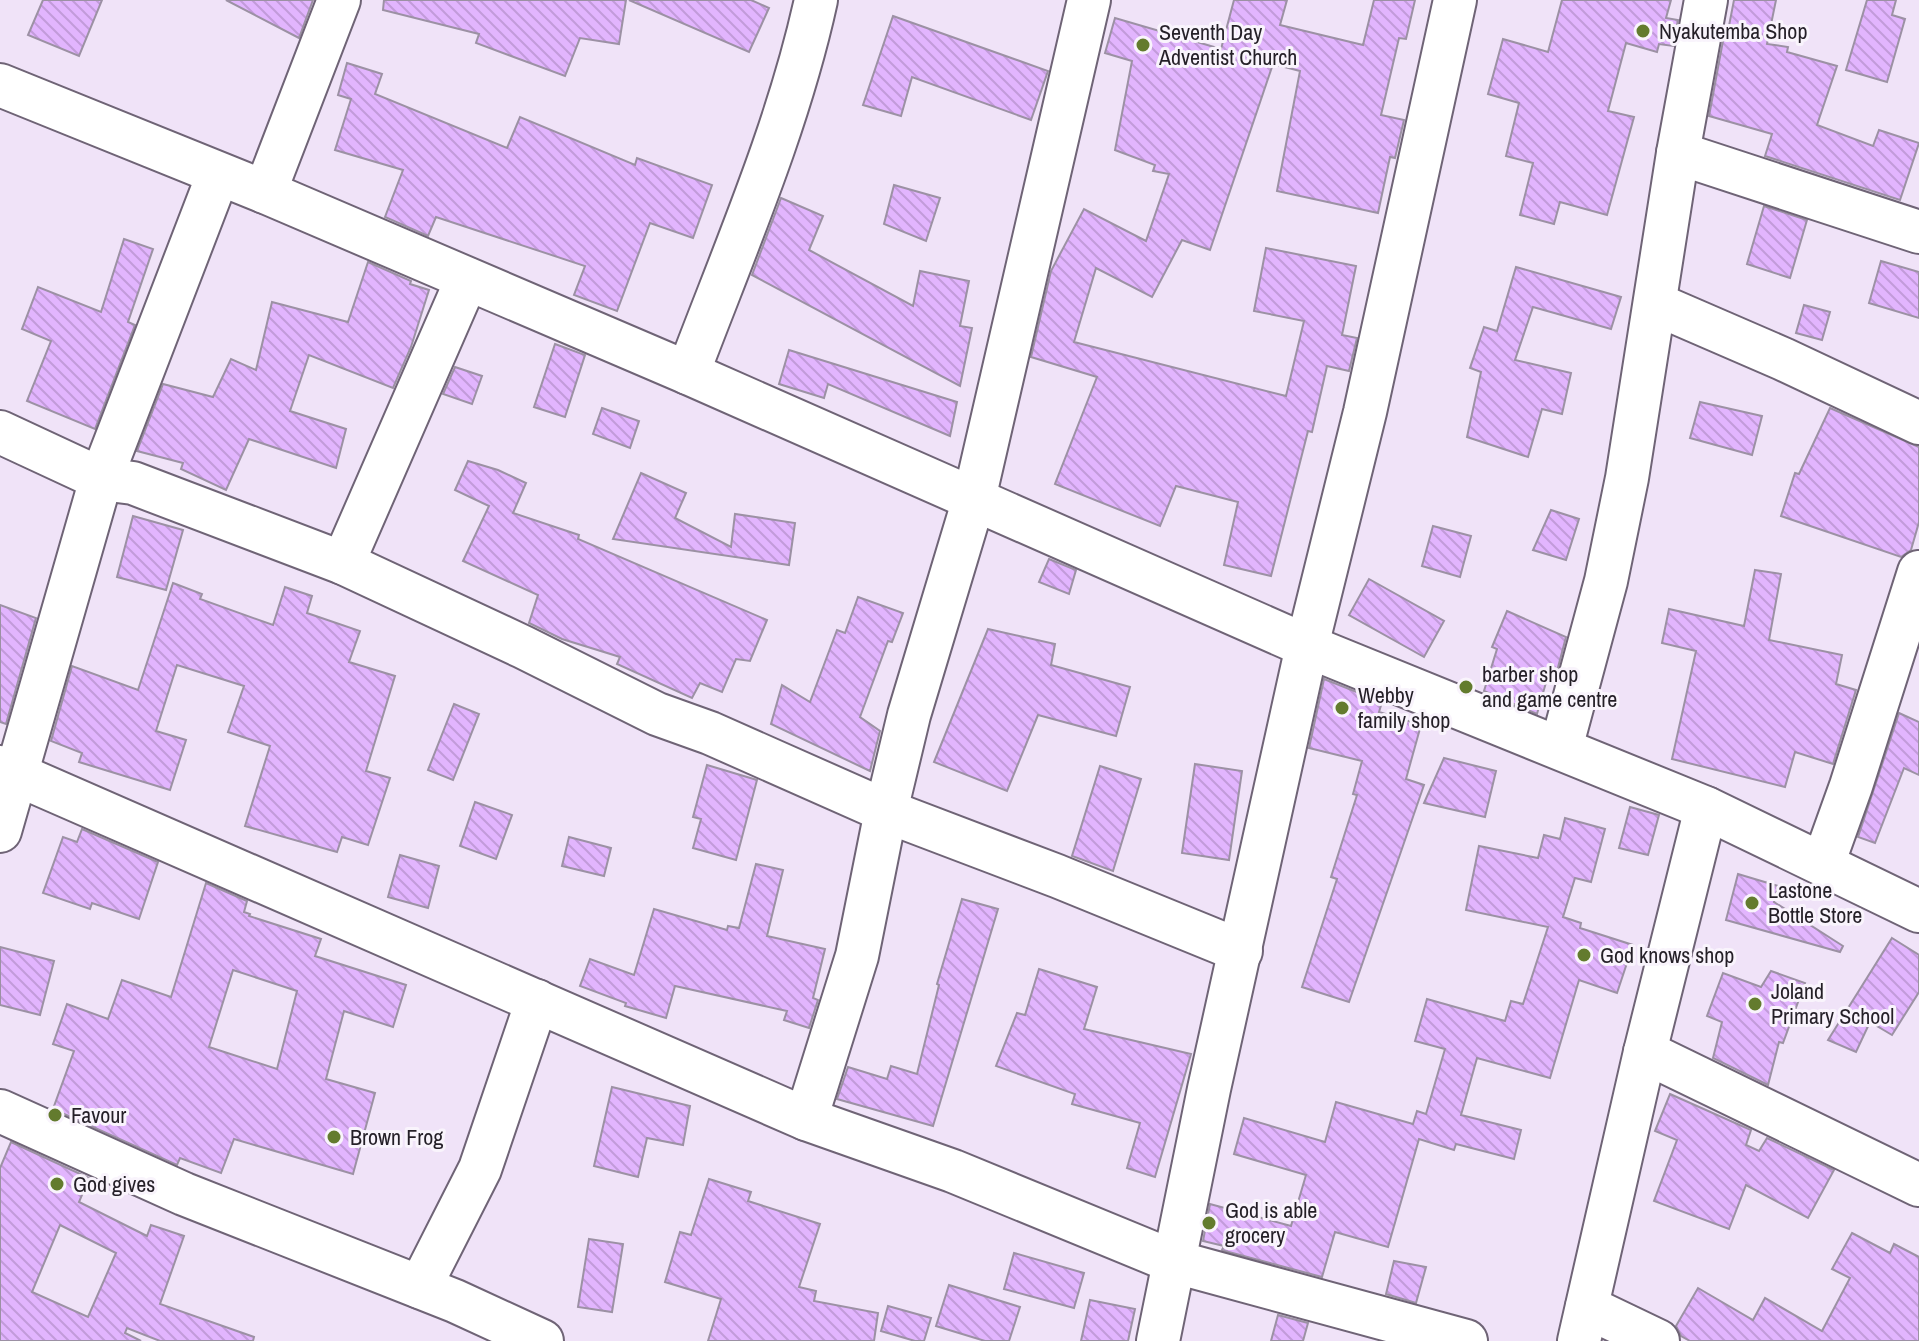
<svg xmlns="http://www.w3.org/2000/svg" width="1919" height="1341" font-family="'Archivo Narrow',sans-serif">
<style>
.building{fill:url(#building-back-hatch);stroke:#9c91a4;stroke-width:2;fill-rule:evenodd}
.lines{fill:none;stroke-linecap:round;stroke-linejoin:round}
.street-casing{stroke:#6f6476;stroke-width:46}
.street{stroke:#fff;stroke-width:42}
.poi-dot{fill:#637b2e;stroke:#f9f4fc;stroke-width:3}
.labels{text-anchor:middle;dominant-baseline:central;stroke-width:6;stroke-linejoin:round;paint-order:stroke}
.poi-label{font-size:22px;fill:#241f27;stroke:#f9f4fc;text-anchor:start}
</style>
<defs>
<pattern id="building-back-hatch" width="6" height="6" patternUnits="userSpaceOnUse" patternTransform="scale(2)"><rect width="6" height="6" fill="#e2b5fe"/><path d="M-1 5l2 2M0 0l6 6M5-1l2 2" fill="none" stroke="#c29bda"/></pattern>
</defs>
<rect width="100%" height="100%" fill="#f0e3f8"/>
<!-- building -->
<g class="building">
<path d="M43,0H102L79,56L28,35Z"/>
<path d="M226,0H313L299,38Z"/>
<path d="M384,0H626L619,44L580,38L565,76L476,43L479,34L383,10Z"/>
<path d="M629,0H751L769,8L749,52Z"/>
<path d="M1234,0H1287L1280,25L1363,45L1374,0H1415L1406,39L1399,38L1381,115L1404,120L1395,158L1390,157L1378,213L1277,191L1300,71L1273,64L1210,250L1182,240L1152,297L1096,268L1074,342L1286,396L1304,321L1254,311L1266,248L1356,266L1342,335L1357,338L1349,371L1327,366L1312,432L1308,431L1271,576L1224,565L1238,502L1176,486L1160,526L1055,484L1097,377L1031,357L1051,271L1084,209L1146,241L1169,174L1153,171L1155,165L1115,150L1132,61L1105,53L1115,18L1221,49Z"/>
<path d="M1562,0H1671L1666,18L1678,20L1673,46L1659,44L1657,52L1626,43L1608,111L1634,117L1607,215L1560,202L1554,224L1520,215L1533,163L1506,156L1519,103L1488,94L1503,39L1548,52Z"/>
<path d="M1734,0H1776L1767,44L1788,47L1787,52L1837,66L1817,125L1873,146L1879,130L1919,143L1900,200L1765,156L1772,134L1709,116L1725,30L1728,31Z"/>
<path d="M1867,0H1896L1892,15L1905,19L1887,82L1846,70Z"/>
<path d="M893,16L1048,71L1031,120L912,77L901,116L863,105Z"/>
<path d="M347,63L382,74L375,94L507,148L520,117L635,165L637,158L712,185L693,238L650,223L617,311L574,295L585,266L436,217L428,236L385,217L403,170L335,150L351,99L338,95Z"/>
<path d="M894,185L940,198L926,241L884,224Z"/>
<path d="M781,198L823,216L809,250L913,306L920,271L969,281L960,326L972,328L960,386L752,275Z"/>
<path d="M1764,206L1807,220L1790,278L1747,264Z"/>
<path d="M124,239L153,249L128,322L135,325L95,429L27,401L51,341L22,329L38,287L101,312Z"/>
<path d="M1881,261L1919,272V318L1869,303Z"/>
<path d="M368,262L411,281L410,284L429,290L411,347L393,388L309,355L290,411L346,429L336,468L249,439L226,490L181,469L183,463L137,451L163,384L213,397L231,359L256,370L272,302L348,322Z"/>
<path d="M1516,267L1621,297L1611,329L1533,307L1515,360L1571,373L1562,414L1542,409L1528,457L1467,437L1481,372L1470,368L1484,327L1497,331Z"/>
<path d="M1804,305L1830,312L1822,340L1796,333Z"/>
<path d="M555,344L585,355L565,417L534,407Z"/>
<path d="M789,350L957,402L950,436L828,384L824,398L779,384Z"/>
<path d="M455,367L482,376L472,404L443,394Z"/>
<path d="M1700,402L1762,416L1752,455L1690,438Z"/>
<path d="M602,408L639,421L630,448L593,434Z"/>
<path d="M1830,408L1919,447V522L1911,550L1901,557L1781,516L1795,473L1799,474Z"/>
<path d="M468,461L498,470L526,483L513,513L579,535L578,539L767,620L750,661L736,659L722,692L700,683L692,698L617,664L620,657L562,639L529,623L538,595L463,561L489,506L455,490Z"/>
<path d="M641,473L686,493L675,518L731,547L735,514L795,523L789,565L613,539Z"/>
<path d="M1551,510L1579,519L1566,560L1533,550Z"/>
<path d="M133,516L183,530L166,590L117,577Z"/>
<path d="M1433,526L1471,536L1460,577L1422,566Z"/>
<path d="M1049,559L1076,570L1069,594L1039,582Z"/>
<path d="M1755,570L1781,574L1769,640L1842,655L1836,684L1856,690L1833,764L1795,752L1785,787L1672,759L1696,651L1662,643L1669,609L1744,626Z"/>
<path d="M1369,579L1444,621L1424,657L1349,615Z"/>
<path d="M173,583L202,594L200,599L273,625L285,587L312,596L307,613L360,631L349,662L395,676L366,771L390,778L368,845L342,837L337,852L245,826L270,746L228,732L244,686L177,665L156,731L186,740L170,790L79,762L82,753L51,741L72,666L138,690Z"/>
<path d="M858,597L903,613L892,642L888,641L860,717L880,731L870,771L771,724L782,685L810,702L837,630L845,633Z"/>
<path d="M0,605L36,618L6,724L0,722Z"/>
<path d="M1507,611L1566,637L1556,675L1549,672L1537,714L1484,691L1497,649L1492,647Z"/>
<path d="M988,629L1055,644L1051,665L1130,687L1116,736L1038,715L1007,791L934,762Z"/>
<path d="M1324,679L1382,702L1379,712L1421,725L1406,779L1424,785L1349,1002L1302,987L1337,879L1331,877L1357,795L1353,794L1362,761L1309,748Z"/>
<path d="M454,704L479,714L453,780L428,770Z"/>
<path d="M1899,713L1919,722V775L1904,768L1875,843L1858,837Z"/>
<path d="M1444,758L1496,771L1485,817L1424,803Z"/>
<path d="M1195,764L1242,771L1229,860L1182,853Z"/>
<path d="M707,765L757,780L736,860L693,848L701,819L693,817Z"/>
<path d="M1100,766L1141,779L1113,871L1072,856Z"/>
<path d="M475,802L512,815L496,859L460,846Z"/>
<path d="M1630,807L1659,815L1648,855L1619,848Z"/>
<path d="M1565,818L1605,829L1591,882L1575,878L1563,917L1581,923L1580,928L1633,945L1617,993L1579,980L1550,1078L1477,1058L1461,1115L1521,1130L1514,1159L1456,1144L1454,1150L1419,1139L1388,1247L1335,1232L1322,1277L1225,1251L1222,1250L1224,1246L1203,1241L1210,1204L1291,1226L1306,1175L1234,1154L1244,1118L1325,1142L1336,1102L1413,1124L1417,1111L1426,1114L1445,1049L1415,1041L1427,999L1505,1021L1511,1001L1523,1004L1548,927L1466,910L1479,846L1538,858L1544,835L1560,839Z"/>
<path d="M82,829L158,862L139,919L92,903L90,909L43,893L63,837L77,842Z"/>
<path d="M569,837L611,848L604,876L562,866Z"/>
<path d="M400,855L439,866L428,908L388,897Z"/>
<path d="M756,864L783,870L767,936L825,949L813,998L818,1000L809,1028L784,1020L787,1011L675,986L666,1018L625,1006L626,1003L580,986L590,959L634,975L654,909L727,930L728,926L739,928Z"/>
<path d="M1738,874L1778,886L1774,902L1843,946L1840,952L1726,920Z"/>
<path d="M206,883L247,901L244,912L250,914L249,916L321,939L315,956L406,985L393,1027L344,1011L326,1079L375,1093L353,1174L234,1139L221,1173L180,1158L177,1165L53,1109L74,1051L53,1044L67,1004L108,1019L122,980L171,997ZM233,970L297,991L277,1069L209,1047Z"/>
<path d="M962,899L998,909L933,1126L837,1099L848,1067L887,1079L891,1066L917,1074L939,985L937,984Z"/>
<path d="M1892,938L1919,955V992L1892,1035L1870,1022L1856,1052L1828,1040Z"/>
<path d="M0,947L54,961L40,1015L0,1005Z"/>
<path d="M1039,969L1097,987L1084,1029L1191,1054L1155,1177L1127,1168L1140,1123L1072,1104L1075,1094L996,1066L1017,1013L1025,1015Z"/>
<path d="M1771,971L1805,983L1783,1043L1779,1042L1768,1085L1713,1058L1722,1022L1707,1016L1723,973L1761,987Z"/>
<path d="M612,1087L690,1106L683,1145L647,1138L638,1177L594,1166Z"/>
<path d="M1670,1094L1751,1130L1746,1145L1759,1151L1767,1138L1834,1170L1808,1218L1746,1185L1729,1229L1654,1201L1677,1140L1655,1131Z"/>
<path d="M11,1142L89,1178L79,1202L147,1236L151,1225L184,1236L160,1304L254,1337L253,1341H160L127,1328L125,1333L141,1341H0V1168ZM60,1225L116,1253L88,1317L32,1292Z"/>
<path d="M709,1179L751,1192L748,1201L820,1224L799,1287L816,1291L814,1301L878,1313L874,1341H708L721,1299L665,1282L680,1232L691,1235Z"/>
<path d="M1852,1233L1890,1253L1894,1244L1919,1257V1341H1690L1681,1336L1676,1326L1698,1288L1753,1320L1765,1298L1822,1331L1850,1278L1832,1269Z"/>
<path d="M589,1239L623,1244L612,1312L578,1307Z"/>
<path d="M1014,1253L1084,1273L1074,1308L1004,1289Z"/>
<path d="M1394,1261L1426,1267L1416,1303L1386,1294Z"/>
<path d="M949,1285L1020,1307L1009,1341H985L936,1326Z"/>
<path d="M1090,1300L1135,1309L1128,1341H1081Z"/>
<path d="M888,1306L931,1318L924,1341H915L881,1331Z"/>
<path d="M1278,1315L1308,1323L1303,1341H1271Z"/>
</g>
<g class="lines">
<defs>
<g id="street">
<path d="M0,85L265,192L688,373L1307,646L1706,808L1919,911"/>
<path d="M1678,153L1919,232"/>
<path d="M265,192L339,0"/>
<path d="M1656,304L1783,359L1919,423"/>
<path d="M688,373C734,251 788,128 816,0"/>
<path d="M0,432L101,479L133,483L343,563L523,647L657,714L710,733L886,811L1057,876L1241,951"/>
<path d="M343,563L467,279"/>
<path d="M1561,748L1606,581L1627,478L1678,153L1706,0"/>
<path d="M0,767L806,1119L953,1171L1172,1261L1466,1341"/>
<path d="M0,831L101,479L218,175"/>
<path d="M1823,864L1851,786L1919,572"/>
<path d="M1645,1052L1919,1185"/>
<path d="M0,1111L184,1194L455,1301L542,1341"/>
<path d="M806,1119L857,956L886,811L909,715L974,499L1089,0"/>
<path d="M420,1287L480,1169L537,1001"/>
<path d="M1587,1307L1658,1341"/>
<path d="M1158,1341L1209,1089L1307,646L1365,412L1455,0"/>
<path d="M1579,1341L1645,1052L1706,808"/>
</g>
</defs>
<!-- street casing -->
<use href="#street" class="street-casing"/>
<!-- street -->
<use href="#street" class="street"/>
</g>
<!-- markers -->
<g class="poi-dot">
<circle cx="1643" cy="31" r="8"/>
<circle cx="1143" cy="45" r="8"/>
<circle cx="1466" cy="687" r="8"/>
<circle cx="1342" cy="708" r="8"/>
<circle cx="1752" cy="903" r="8"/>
<circle cx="1584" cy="955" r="8"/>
<circle cx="1755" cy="1004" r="8"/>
<circle cx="55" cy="1115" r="8"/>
<circle cx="334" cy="1137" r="8"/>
<circle cx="57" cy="1184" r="8"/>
<circle cx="1209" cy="1223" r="8"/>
</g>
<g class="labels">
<!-- poi labels -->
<g class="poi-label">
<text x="1659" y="31">Nyakutemba Shop</text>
<text x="1159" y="32">Seventh Day<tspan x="1159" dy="25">Adventist Church</tspan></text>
<text x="1482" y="674">barber shop<tspan x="1482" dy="25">and game centre</tspan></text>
<text x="1358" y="695">Webby<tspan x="1358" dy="25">family shop</tspan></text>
<text x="1768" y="890">Lastone<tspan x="1768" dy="25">Bottle Store</tspan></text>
<text x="1600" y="955">God knows shop</text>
<text x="1771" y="991">Joland<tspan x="1771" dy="25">Primary School</tspan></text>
<text x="71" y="1115">Favour</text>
<text x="350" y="1137">Brown Frog</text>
<text x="73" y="1184">God gives</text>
<text x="1225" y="1210">God is able<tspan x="1225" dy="25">grocery</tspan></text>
</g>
</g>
</svg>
